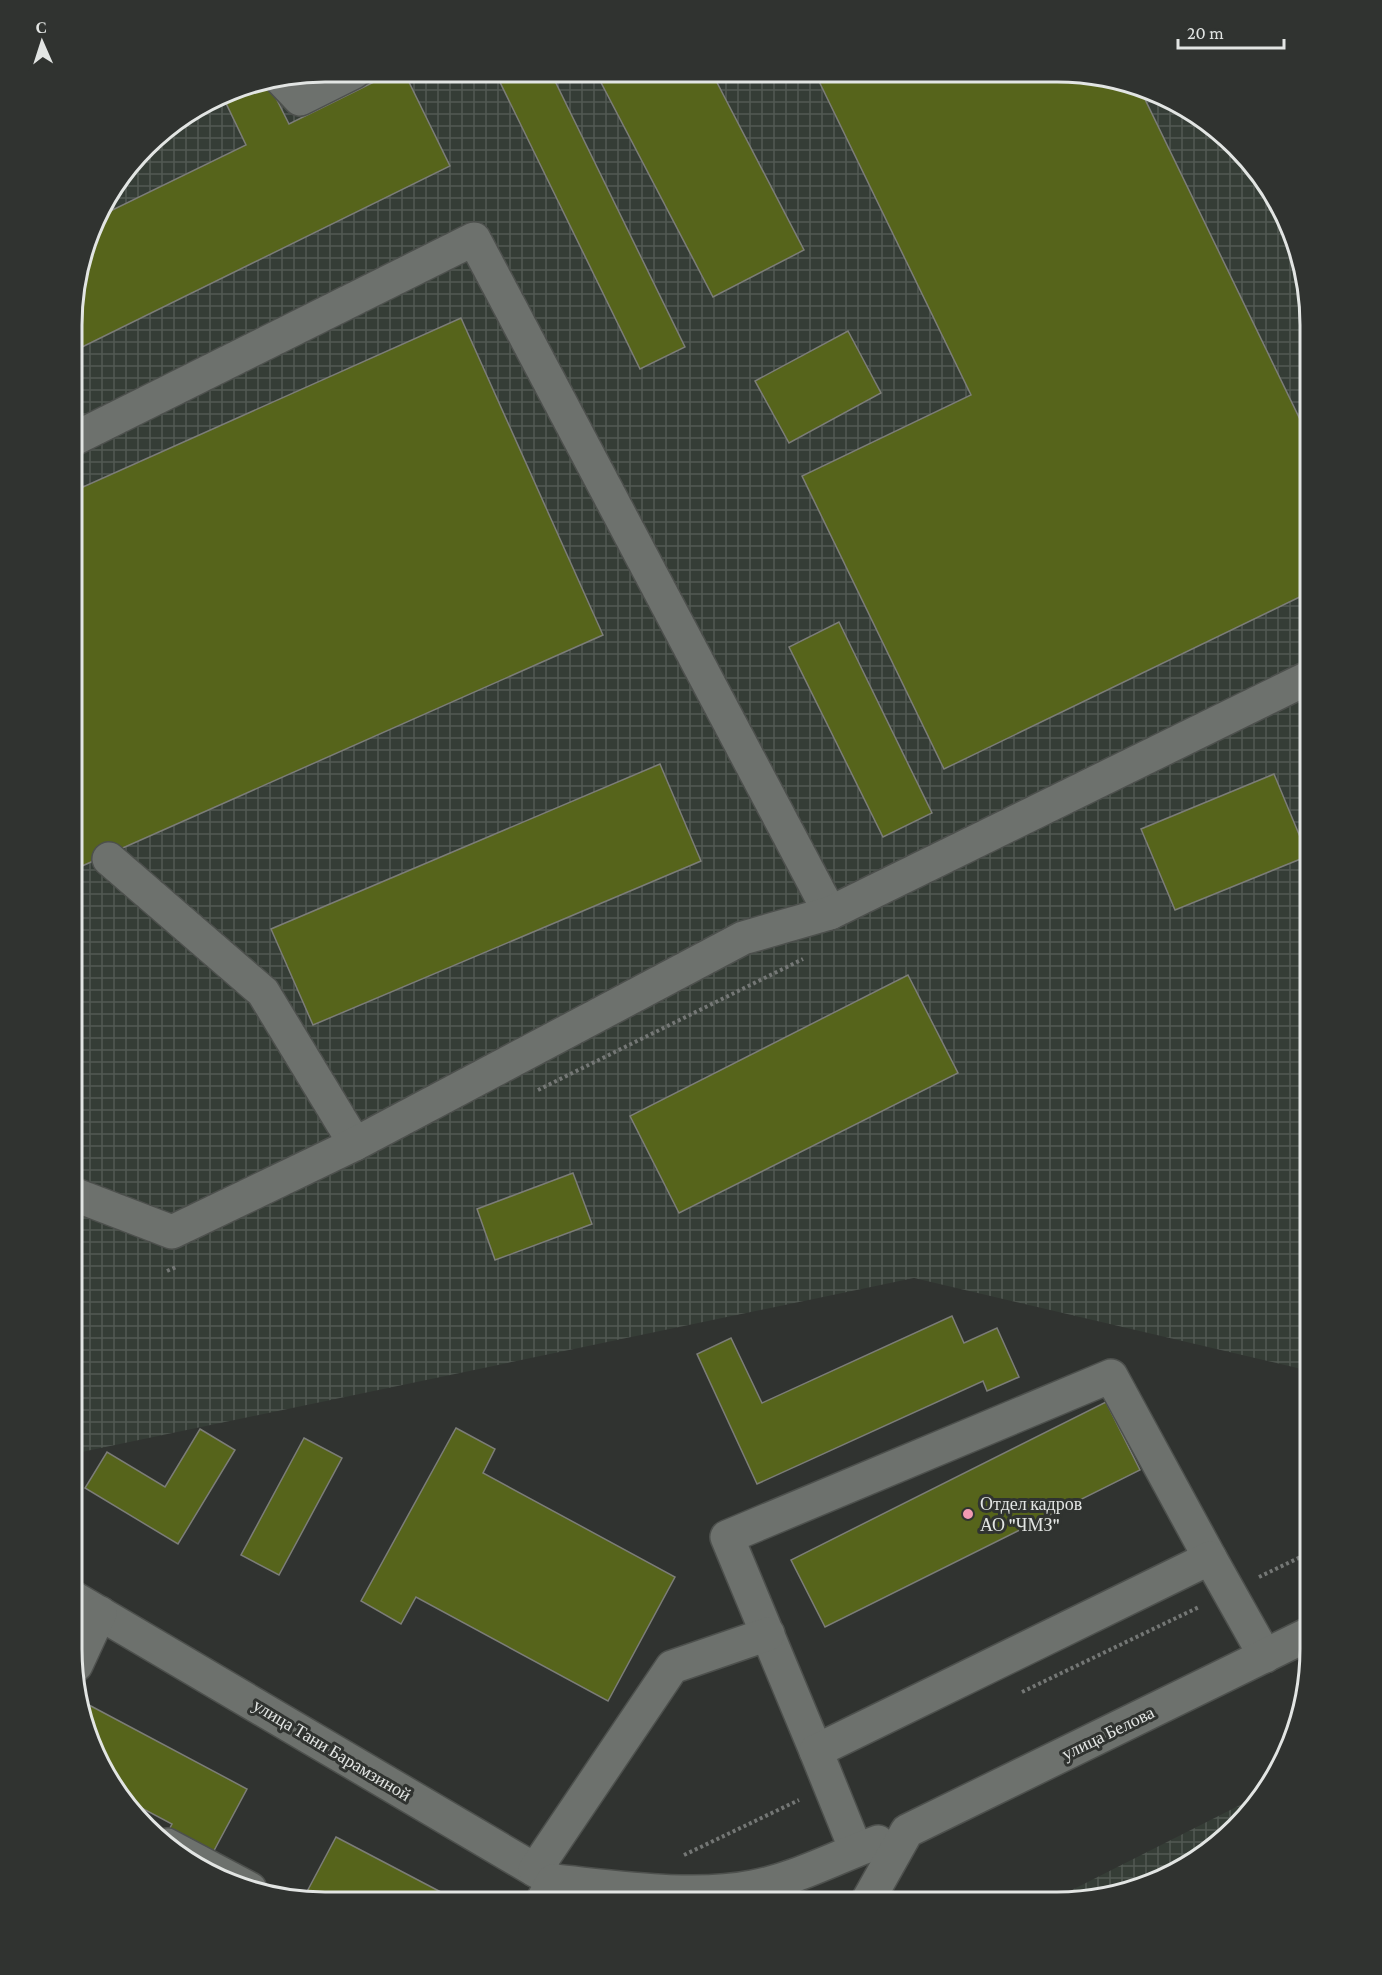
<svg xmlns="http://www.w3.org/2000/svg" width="1382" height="1975" font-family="'Crimson Pro',serif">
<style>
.industrial{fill:url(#industrial-grid)}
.building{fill:#56641b;stroke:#7c7d78;stroke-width:1.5}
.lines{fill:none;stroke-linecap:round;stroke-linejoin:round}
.minor-casing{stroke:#4d504d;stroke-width:36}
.path{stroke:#747775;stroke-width:4;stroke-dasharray:3 3;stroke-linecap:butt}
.minor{stroke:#6d716d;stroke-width:33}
.poi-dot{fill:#f19ab1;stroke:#303330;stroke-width:2}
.labels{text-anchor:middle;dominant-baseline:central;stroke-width:6;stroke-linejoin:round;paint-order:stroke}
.poi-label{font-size:18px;fill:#e2e5e3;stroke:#303330;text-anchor:start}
.street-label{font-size:18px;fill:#e2e5e3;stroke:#303330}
.rim{fill:none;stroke:#e2e5e3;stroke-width:3}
</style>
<defs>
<pattern id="industrial-grid" width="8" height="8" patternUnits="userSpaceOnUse" patternTransform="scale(1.5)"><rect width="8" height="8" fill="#353d36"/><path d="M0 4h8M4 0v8" fill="none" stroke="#525953"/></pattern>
</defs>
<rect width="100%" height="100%" fill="#303330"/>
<!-- industrial -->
<g class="industrial">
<path d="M326,72L1090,74L1153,91L1210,124L1284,214L1310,326V1371L914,1278L72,1454L74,292L106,199L159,135L244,86Z"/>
<path d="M1264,1793L1223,1840L1168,1877L1061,1902L1064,1894Z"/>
</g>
<!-- building -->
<g class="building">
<path d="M394,72H404L450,166L74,351V292L100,216L246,145L224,99L255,84L268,82L289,124Z"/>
<path d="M495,72L551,73L685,347L640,369Z"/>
<path d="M596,73H712L804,250L713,297Z"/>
<path d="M815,73L1090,74L1139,87L1310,440V592L944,769L802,476L971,395Z"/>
<path d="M461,318L603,635L73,870L74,491Z"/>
<path d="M848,331L881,393L789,443L755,381Z"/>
<path d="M839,622L932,813L883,837L789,647Z"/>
<path d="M660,764L701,861L313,1025L271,929Z"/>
<path d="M1274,774L1308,856L1175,910L1141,829Z"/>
<path d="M908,975L958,1073L679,1213L630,1116Z"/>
<path d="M573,1173L592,1224L495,1260L477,1209Z"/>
<path d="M952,1316L964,1343L997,1328L1019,1377L987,1391L983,1381L757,1484L697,1354L731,1338L762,1403Z"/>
<path d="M1106,1402L1140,1470L825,1627L791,1560Z"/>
<path d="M456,1428L495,1449L483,1473L675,1577L608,1701L416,1597L401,1624L361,1601Z"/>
<path d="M200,1429L235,1450L178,1544L85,1488L107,1452L165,1487Z"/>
<path d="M304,1438L342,1458L279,1575L241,1555Z"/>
<path d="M89,1705L247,1789L210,1858L166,1835L172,1824L132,1803L98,1761L86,1710Z"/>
<path d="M336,1837L458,1901H302Z"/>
</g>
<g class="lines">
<defs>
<g id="minor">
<path d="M281,79L300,99L354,72"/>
<path d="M74,439L474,239L830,913"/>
<path d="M109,859L263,992L355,1144"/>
<path d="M73,1194L172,1232L355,1144L743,938L830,913L1310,677"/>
<path d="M72,1597L535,1870L592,1902"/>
<path d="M76,1665L100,1613"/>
<path d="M816,1751L727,1537L1111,1376L1210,1558"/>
<path d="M167,1845L250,1889"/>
<path d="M856,1850L816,1751L1210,1558L1265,1656"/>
<path d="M535,1870L672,1667L768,1634"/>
<path d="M542,1902L553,1881C614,1887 693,1899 753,1887C796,1879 836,1857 878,1842"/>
<path d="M867,1902L907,1831L1309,1634"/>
</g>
</defs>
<!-- minor casing -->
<use href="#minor" class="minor-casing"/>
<!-- path -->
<g class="path">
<path d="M538,1090L803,959"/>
<path d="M167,1271L176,1267"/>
<path d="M1259,1577L1309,1553"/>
<path d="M1022,1692L1199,1607"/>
<path d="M684,1855L799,1800"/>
</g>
<!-- minor -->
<use href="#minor" class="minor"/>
</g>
<!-- markers -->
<circle class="poi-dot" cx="968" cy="1514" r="6"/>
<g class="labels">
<!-- poi labels -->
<g class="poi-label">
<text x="980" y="1504">Отдел кадров<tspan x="980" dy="21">АО "ЧМЗ"</tspan></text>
</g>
<!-- street labels -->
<g class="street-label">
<text transform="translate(1108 1733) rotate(-26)">улица Белова</text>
<text transform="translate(332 1750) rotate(31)">улица Тани Барамзиной</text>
</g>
</g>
<!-- crop -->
<path d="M0 0H1382V1975H0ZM325 82H1057A243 243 0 0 1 1300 325V1649A243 243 0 0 1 1057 1892H325A243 243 0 0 1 82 1649V325A243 243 0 0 1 325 82Z" fill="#303330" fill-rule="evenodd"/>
<path class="rim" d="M325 82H1057A243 243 0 0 1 1300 325V1649A243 243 0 0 1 1057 1892H325A243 243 0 0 1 82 1649V325A243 243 0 0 1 325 82Z"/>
<!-- north arrow -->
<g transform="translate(42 42) rotate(357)" stroke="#303330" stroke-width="4.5" paint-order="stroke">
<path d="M0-4.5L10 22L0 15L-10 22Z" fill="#e2e5e3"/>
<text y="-9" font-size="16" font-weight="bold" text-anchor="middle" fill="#e2e5e3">С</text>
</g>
<!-- scale -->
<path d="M1178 39v9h106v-9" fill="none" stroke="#e2e5e3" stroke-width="3"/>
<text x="1187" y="39" font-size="18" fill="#e2e5e3" stroke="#303330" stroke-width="4.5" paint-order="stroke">20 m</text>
</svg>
